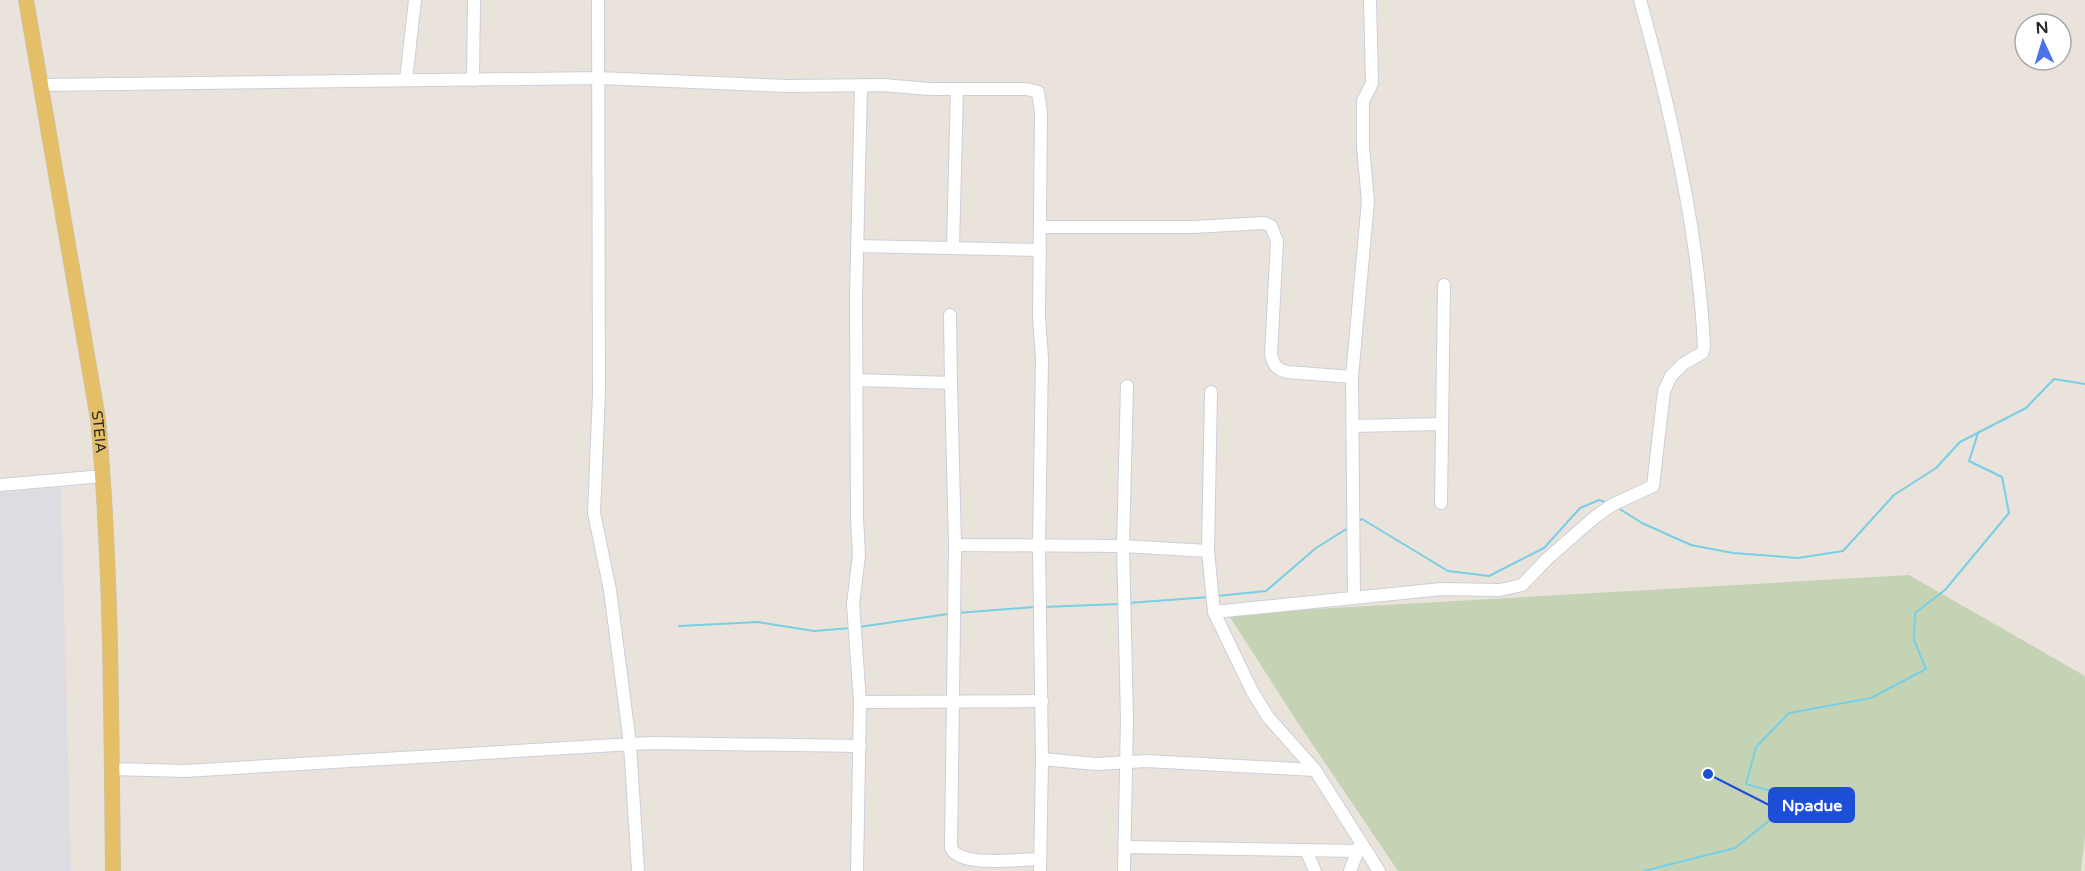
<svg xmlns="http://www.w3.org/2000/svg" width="2085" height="871" font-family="'Varela Round',sans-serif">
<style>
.industrial{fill:#dedce3}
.cemetery{fill:#c5d3b5}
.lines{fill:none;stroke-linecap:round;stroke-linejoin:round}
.stream{stroke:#78cee4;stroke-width:2}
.minor-casing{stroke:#cbcfda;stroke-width:14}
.major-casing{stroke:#c3c3c3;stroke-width:16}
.minor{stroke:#fff;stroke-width:12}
.major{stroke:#e4bf67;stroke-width:15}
.labels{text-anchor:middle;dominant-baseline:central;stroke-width:4.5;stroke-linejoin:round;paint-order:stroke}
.street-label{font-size:15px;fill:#292929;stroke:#fff}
.leader{fill:none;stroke:#1d4ed8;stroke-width:2}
.callout-dot{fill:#1d4ed8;stroke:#fff;stroke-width:2}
.callout{fill:#1d4ed8;stroke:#1d4ed8;stroke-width:2}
.callout-label{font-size:16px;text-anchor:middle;font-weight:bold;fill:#fff}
</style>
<rect width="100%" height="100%" fill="#eae3dc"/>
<!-- industrial -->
<path class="industrial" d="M61,488L71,871H0V492Z"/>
<!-- cemetery -->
<path class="cemetery" d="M1909,575L2085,676V836L2081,871H1398L1296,720L1228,614Z"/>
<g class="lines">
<!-- stream -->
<g class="stream">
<path d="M1618,508L1642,523L1691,545L1733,553L1798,558L1843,551L1894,495L1936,468L1960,442L2026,408L2054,379L2085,384"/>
<path d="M1358,521L1362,519L1448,571L1489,576L1544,548L1580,508L1599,500L1608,503"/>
<path d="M1217,596L1266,591L1316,548L1348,528"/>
<path d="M1128,603L1209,597"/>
<path d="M1044,607L1119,604"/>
<path d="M957,613L1035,607"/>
<path d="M679,626L758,622L814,631L851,628"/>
<path d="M859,627L948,614"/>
<path d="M1644,871L1735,848L1780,812L1779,793L1746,784L1756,747L1789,713L1871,698L1926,669L1914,640L1915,613L1945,590L2009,513L2002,477L1969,461L1978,433"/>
</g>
<defs>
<g id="minor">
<path d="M598,0L599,392L594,513L610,590L630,744L638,871"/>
<path d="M406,80L415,0"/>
<path d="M473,80L474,0"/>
<path d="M40,85L598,78L787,86L883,85L930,89H1027L1038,92L1041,112L1039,318L1042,358L1039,545L1042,759L1040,871"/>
<path d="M1040,227H1193L1264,223L1271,226L1277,241L1271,355C1274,366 1277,370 1288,372L1352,377L1368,201L1363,147V101L1372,83L1370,0"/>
<path d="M857,246L1040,250"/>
<path d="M953,247L957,89"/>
<path d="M950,315L951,383"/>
<path d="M1352,377L1354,597"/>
<path d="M857,380L951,383L955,545L1123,546L1208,551"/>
<path d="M1211,392L1208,551L1214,612L1252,691L1268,717L1315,770L1379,871"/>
<path d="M1353,426L1441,424"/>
<path d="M0,485L103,476"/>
<path d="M1441,503L1444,285"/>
<path d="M955,545L951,848C961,868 1020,859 1040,859"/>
<path d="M1214,612L1442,589L1500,590L1522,585L1547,559L1595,517L1612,505L1653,486L1664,391L1671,376L1683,364L1702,353L1704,347C1699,236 1670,107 1640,0"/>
<path d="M860,702L1042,701"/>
<path d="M1042,759L1096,764L1146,761L1315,770"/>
<path d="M112,769L185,771L650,743L860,746"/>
<path d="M1125,847L1358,851"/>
<path d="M1306,850L1315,871"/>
<path d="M857,871L860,702L853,604L859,555L857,518L856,297L861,87"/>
<path d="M1124,871L1127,720L1123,546L1127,386"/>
<path d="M1350,871L1360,845"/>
</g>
<g id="major">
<path id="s1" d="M26,0L98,419C112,569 111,721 113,871"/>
</g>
</defs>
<!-- minor casing -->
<use href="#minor" class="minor-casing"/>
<!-- major casing -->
<use href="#major" class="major-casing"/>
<!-- minor -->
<use href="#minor" class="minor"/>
<!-- major -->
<use href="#major" class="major"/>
</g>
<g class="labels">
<!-- street labels -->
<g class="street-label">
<text stroke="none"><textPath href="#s1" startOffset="438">STEIA</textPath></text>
</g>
</g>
<!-- callouts -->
<path class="leader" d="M1708 774L1769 805"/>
<circle class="callout-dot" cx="1708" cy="774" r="6"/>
<rect class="callout" x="1769" y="788" width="85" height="34" rx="6"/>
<g class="callout-label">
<text x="1812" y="811">Npadue</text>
</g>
<!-- north arrow -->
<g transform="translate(2043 42) rotate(356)"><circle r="28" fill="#ffffff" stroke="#a9a9a9" stroke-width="1.5"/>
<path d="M0-4.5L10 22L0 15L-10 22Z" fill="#4a72ea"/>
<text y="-9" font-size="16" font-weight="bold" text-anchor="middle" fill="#292929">N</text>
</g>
</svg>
